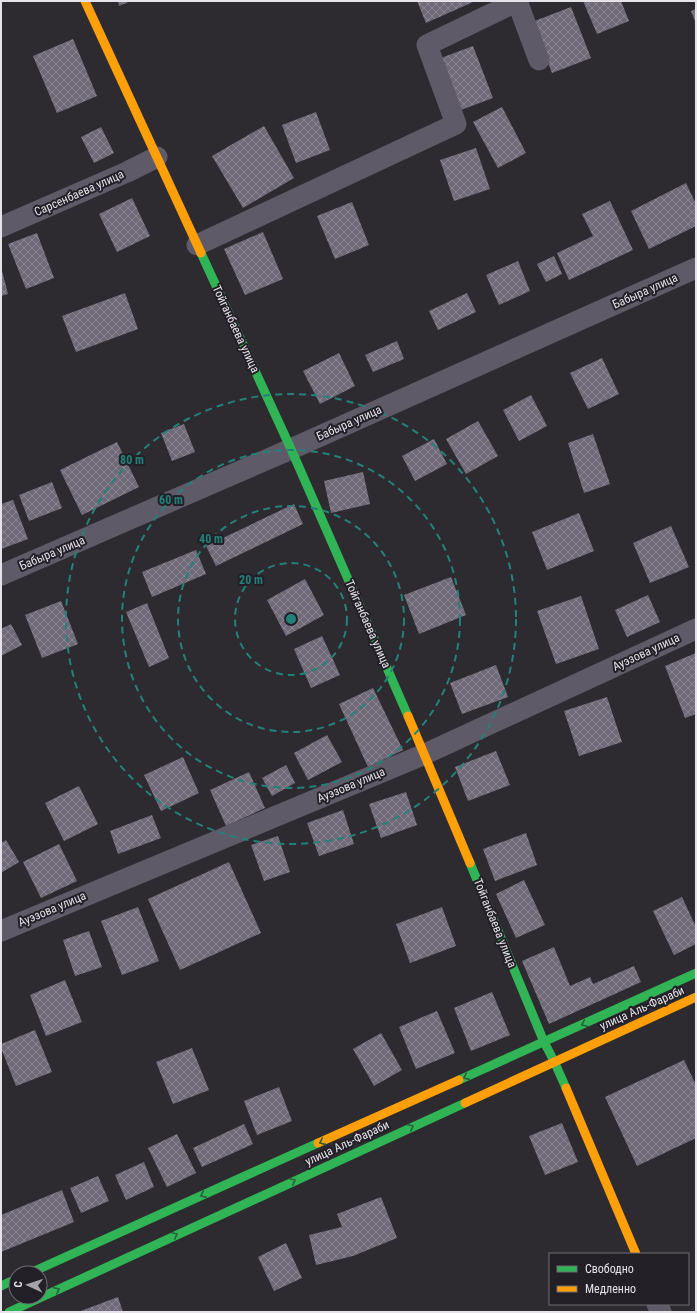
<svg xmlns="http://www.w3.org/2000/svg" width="697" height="1313" font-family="'Roboto Condensed',sans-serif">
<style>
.building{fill:url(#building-cross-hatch)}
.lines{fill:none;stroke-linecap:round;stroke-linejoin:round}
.street{stroke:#5f5a67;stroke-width:21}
.fast{stroke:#30b455;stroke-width:9}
.slow{stroke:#ff9f0a;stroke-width:9}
.oneway{stroke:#28623c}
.ring{fill:none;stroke:#24817a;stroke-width:2;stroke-dasharray:7 5}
.labels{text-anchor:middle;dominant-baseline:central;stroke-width:4;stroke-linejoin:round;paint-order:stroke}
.street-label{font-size:12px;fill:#e5e3e9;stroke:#221f27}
.centre{fill:#24817a;stroke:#221f27;stroke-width:2}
.ring-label{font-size:12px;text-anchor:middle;font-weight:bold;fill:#24817a;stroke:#221f27;stroke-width:4;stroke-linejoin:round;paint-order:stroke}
</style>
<defs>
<pattern id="building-cross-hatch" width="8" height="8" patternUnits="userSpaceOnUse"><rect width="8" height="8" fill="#6f6978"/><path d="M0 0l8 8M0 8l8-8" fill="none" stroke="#8a8592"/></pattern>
</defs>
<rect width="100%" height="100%" fill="#2d2b2f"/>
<g class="building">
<polygon points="118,1 131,1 119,6"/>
<polygon points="417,1 472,1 473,2 426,23"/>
<polygon points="583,1 621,1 629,21 597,34"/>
<polygon points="571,7 591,58 552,73 532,22"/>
<polygon points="696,9 696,24 691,11"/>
<polygon points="73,39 97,96 57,113 33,56"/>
<polygon points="473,46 493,98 461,110 441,58"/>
<polygon points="502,107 526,153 498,168 473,122"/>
<polygon points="316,112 330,150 296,163 282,125"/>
<polygon points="264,126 294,178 243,208 212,156"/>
<polygon points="101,127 114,153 94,163 81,137"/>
<polygon points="476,148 490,189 454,201 440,160"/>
<polygon points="686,183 696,204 696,226 649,249 631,211"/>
<polygon points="132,198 150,236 117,252 99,214"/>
<polygon points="610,201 633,250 569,280 557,253 593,236 582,214"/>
<polygon points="352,202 369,245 335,259 317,216"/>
<polygon points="263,232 283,279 245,295 224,249"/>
<polygon points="37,233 54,278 26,289 8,244"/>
<polygon points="554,256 562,274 546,282 537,264"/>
<polygon points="518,261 530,291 499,305 486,275"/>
<polygon points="1,267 8,294 1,296"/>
<polygon points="125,293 138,329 76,352 62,316"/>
<polygon points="467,293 476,312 438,330 429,311"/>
<polygon points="397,341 404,359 373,372 365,355"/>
<polygon points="339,353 355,386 320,404 303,371"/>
<polygon points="602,358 619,394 588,409 570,373"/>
<polygon points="531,395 547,426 519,441 503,410"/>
<polygon points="478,421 498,456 466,474 446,439"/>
<polygon points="184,424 195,452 172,461 161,433"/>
<polygon points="593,434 610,484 584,493 568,443"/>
<polygon points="434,439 447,464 415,481 402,456"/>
<polygon points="117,442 139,487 82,515 60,470"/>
<polygon points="363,472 370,504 331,513 324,481"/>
<polygon points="52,482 62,508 29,521 19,495"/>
<polygon points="13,500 28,539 1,549 1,504"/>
<polygon points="294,504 303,524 216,566 206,546"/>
<polygon points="579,513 594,551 547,570 532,532"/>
<polygon points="671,526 689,567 650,583 633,543"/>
<polygon points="196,550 206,574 152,597 142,572"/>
<polygon points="451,577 466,615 419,634 404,595"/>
<polygon points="305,579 324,615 286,636 267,600"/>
<polygon points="648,595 660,622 627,637 615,610"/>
<polygon points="581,596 599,649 556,664 537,611"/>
<polygon points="61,601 78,644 42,658 25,615"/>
<polygon points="147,603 169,658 149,667 126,612"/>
<polygon points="11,624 22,645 1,656 1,629"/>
<polygon points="322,636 340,675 311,688 294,649"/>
<polygon points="696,653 696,714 685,718 665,666"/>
<polygon points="496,665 508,697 462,714 450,683"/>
<polygon points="373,688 403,750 368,767 339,704"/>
<polygon points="607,697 622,742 579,756 564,711"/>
<polygon points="327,735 342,762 308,780 294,753"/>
<polygon points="496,751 510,785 468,801 455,767"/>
<polygon points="183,757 199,793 161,811 144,775"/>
<polygon points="286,765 295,783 272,796 262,778"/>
<polygon points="249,772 265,808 226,826 210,790"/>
<polygon points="79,786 98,824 64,841 45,803"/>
<polygon points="406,792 417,825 381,838 369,804"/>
<polygon points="343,810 354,844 319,856 307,823"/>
<polygon points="152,815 161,838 118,854 110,831"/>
<polygon points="526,833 537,865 495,881 483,849"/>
<polygon points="278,836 290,872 264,881 251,845"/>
<polygon points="6,840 19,862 1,873 1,843"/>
<polygon points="59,844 77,881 41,898 23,862"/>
<polygon points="229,862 261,933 180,970 148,899"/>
<polygon points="524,880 545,925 516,938 496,894"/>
<polygon points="682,897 696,927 696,944 674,955 653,911"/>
<polygon points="138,907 159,961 122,975 101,921"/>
<polygon points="442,907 456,946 410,963 396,924"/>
<polygon points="89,931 102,967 75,976 63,940"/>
<polygon points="554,947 570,986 590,977 593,984 634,966 641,982 549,1024 522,961"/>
<polygon points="65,980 82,1022 46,1036 30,995"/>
<polygon points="492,992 510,1035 471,1051 454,1008"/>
<polygon points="437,1011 455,1053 416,1069 399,1027"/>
<polygon points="35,1030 52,1072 16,1086 1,1048 1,1044"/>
<polygon points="381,1033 402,1070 374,1086 353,1049"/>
<polygon points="192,1048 209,1090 173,1104 156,1062"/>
<polygon points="684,1060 696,1085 696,1138 637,1166 605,1097"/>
<polygon points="279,1087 292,1121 257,1135 244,1101"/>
<polygon points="562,1123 578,1162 545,1175 529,1136"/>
<polygon points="244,1124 253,1144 202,1167 193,1148"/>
<polygon points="177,1134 196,1173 167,1187 148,1148"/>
<polygon points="144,1162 154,1187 126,1200 115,1175"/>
<polygon points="98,1176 109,1201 81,1213 70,1188"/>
<polygon points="62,1190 74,1222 1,1252 1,1215"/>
<polygon points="381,1197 397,1238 353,1256 316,1265 309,1235 342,1227 337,1214"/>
<polygon points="286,1243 302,1278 274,1291 258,1257"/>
<polygon points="118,1297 123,1312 78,1312"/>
</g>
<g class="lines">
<g class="street">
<polyline points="517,1 539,60"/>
<polyline points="1,227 127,172 157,157"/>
<polyline points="197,245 456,124 427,45 518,1"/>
<polyline points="1,575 291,449 696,268"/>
<polyline points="1,931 425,754 696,629"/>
<polyline points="657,1304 661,1312"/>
</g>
<g class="fast">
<polyline points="201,253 291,449 408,716"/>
<polyline points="470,863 544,1042 554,1061 566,1088"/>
<polyline points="459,1080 696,973"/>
<polyline points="30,1273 318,1143"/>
<polyline points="1,1286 16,1279"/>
<polyline points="9,1312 465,1103"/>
</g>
<g class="slow">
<polyline points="85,1 201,253"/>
<polyline points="408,716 470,863"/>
<polyline points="566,1088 636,1254"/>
<polyline points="465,1103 696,997"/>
<polyline points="318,1143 459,1080"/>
</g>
</g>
<defs><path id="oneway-chevron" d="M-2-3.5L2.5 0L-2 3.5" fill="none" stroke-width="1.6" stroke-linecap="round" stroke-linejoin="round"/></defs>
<g class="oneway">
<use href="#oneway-chevron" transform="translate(584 1024) rotate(155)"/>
<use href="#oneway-chevron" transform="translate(466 1077) rotate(156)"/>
<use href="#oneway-chevron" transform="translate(411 1127) rotate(-25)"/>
<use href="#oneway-chevron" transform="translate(322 1142) rotate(156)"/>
<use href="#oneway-chevron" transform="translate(293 1181) rotate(-25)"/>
<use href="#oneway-chevron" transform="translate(203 1195) rotate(156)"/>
<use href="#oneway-chevron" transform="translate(175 1235) rotate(-25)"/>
<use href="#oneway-chevron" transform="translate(57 1290) rotate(-25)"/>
</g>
<g class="ring">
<circle cx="291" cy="619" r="56"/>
<circle cx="291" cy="619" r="113"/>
<circle cx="291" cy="619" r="169"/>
<circle cx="291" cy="619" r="225"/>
</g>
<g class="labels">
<g class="street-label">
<text transform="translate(79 193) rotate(-24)">Сарсенбаева улица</text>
<text transform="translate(645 291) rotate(-24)">Бабыра улица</text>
<text transform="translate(236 329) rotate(65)">Тойганбаева улица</text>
<text transform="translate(349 423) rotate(-24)">Бабыра улица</text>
<text transform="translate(52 553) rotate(-23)">Бабыра улица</text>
<text transform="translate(368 624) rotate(66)">Тойганбаева улица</text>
<text transform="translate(646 652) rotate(-25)">Ауэзова улица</text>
<text transform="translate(351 785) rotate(-23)">Ауэзова улица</text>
<text transform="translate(52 909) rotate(-23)">Ауэзова улица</text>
<text transform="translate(495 923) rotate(68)">Тойганбаева улица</text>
<text transform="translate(642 1008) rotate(-24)">улица Аль-Фараби</text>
<text transform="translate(347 1143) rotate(-25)">улица Аль-Фараби</text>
</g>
</g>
<circle cx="291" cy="619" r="6" class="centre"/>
<g class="ring-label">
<text x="132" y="464">80 m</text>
<text x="171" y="504">60 m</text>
<text x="211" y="543">40 m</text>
<text x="251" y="584">20 m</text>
</g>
<rect width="697" height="1313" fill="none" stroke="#e5e3e9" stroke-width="4"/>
<rect x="549" y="1253" width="140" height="52" fill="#221f27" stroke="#706d75"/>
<rect x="557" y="1266" width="20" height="6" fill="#30b455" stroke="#706d75"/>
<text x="585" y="1273" font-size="12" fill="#e5e3e9">Свободно</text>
<rect x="557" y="1286" width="20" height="6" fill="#ff9f0a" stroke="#706d75"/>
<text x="585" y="1293" font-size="12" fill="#e5e3e9">Медленно</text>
<g transform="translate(28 1285) rotate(273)"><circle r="19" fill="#221f27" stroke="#706d75"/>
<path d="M0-3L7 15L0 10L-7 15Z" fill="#a5a3a8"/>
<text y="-6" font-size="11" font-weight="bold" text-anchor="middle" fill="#e5e3e9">С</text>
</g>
</svg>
